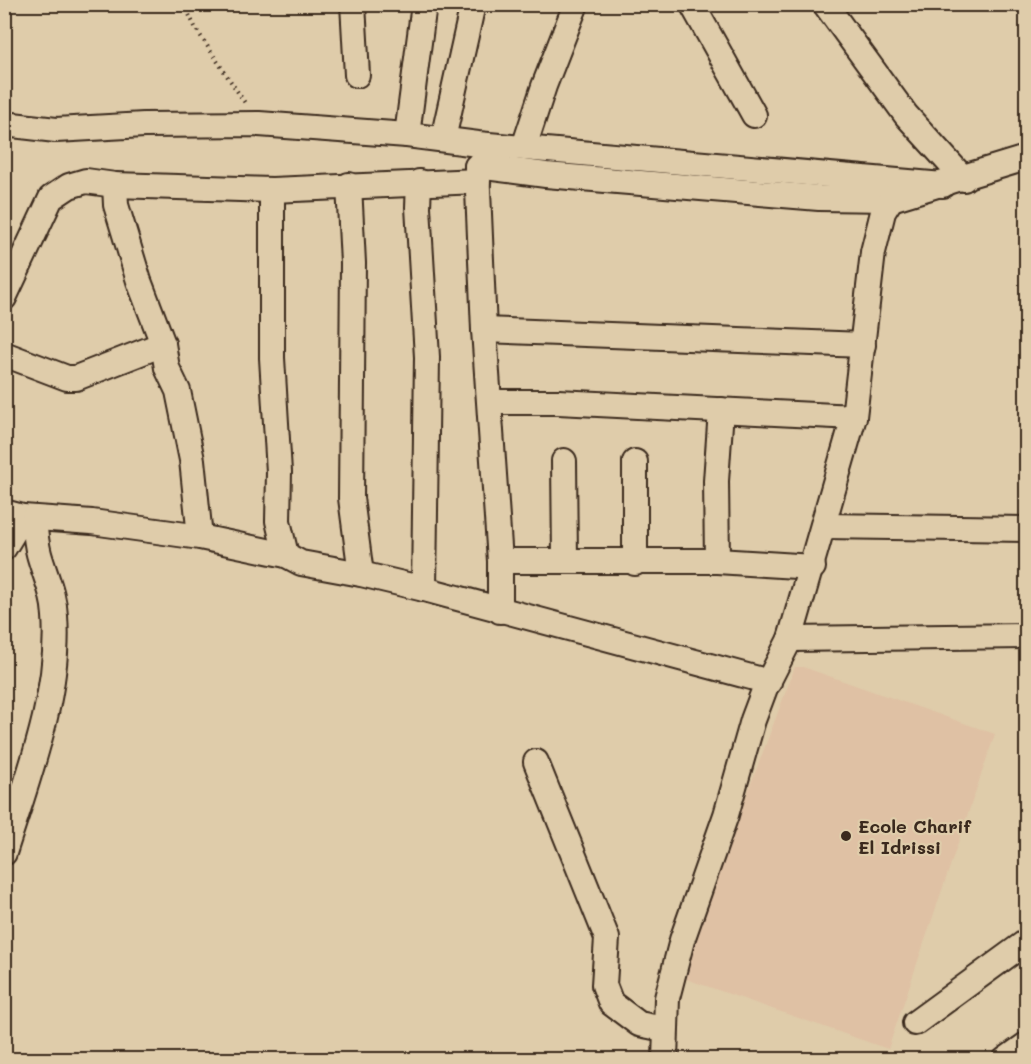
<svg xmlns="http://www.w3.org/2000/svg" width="1031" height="1064" font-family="Mali,sans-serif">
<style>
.built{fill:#dfc1a4}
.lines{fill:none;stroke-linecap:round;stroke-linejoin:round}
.street-casing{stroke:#3b2a1e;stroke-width:28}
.path{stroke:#3b2a1e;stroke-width:4;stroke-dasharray:1.5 4.5;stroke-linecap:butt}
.street{stroke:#dfccaa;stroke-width:24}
.poi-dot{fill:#3b2a1e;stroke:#dfccaa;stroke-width:2}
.labels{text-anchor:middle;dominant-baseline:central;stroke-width:4.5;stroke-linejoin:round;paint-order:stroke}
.poi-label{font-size:18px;font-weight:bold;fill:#3b2a1e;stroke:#dfccaa;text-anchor:start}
</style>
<rect width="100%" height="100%" fill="#dfccaa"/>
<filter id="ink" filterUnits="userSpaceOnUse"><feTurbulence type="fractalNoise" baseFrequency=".0167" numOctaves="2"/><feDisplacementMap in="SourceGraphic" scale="12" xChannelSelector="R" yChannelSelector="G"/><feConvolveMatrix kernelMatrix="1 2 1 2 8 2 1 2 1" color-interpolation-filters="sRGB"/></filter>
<g filter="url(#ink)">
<polygon class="built" points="795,667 803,667 995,734 888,1049 686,979 693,937"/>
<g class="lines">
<defs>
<g id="street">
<polyline points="353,4 357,75"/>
<polyline points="692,4 754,115"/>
<polyline points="825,4 906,115 964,179"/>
<polyline points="4,124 56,130 144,125 259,124 407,135 478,144 943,185"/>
<polyline points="407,135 424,4"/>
<polyline points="443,139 473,4"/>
<polyline points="524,147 544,86 576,4"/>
<polyline points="477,166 546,175 819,198 891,199 1026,158"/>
<polyline points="477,167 484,330 500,561 500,611"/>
<polyline points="419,182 418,207 427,357 424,589"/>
<polyline points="115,185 116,205 139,281 163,344 167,368 178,391 192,460 200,537"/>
<polyline points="349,185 353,263 351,498 361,574"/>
<polyline points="272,190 272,358 279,472 278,521 286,555"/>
<polyline points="4,298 51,198 69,186 86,181 115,185 272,190 478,181"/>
<polyline points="484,330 863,345"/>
<polyline points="4,354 67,378 76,378 163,344"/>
<polyline points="490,402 558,402 854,417"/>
<polyline points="564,461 565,560"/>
<polyline points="635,462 635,563"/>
<polyline points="4,512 23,517 92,522 200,537 286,555 301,563 361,574 424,589 769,682"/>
<polyline points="825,526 1026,529"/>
<polyline points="4,548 23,517"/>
<polyline points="500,561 717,561 813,567"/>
<polyline points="717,561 716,481 721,410"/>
<polyline points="790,639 1026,636"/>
<polyline points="536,762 607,938 604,985 611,1003 639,1024 664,1029"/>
<path d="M4 853C27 780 61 693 55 616 54 593 45 576 39 554 36 543 35 530 34 518"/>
<polyline points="915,1023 1026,942"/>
<polyline points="665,1060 667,998 682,940 726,815 753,720 765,688 790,639 854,417 873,252 883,212 891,199"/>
<polyline points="1005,1060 1026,1045"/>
</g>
</defs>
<use href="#street" class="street-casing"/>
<polyline class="path" points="184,4 196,29 245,103"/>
<use href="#street" class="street"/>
</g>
</g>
<circle class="poi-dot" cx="846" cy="836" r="6"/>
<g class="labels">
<g class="poi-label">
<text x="858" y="826">Ecole Charif<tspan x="858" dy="21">El Idrissi</tspan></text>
</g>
</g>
<rect width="1031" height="1064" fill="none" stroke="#dfccaa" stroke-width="24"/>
<rect x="12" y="12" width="1007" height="1040" fill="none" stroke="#3b2a1e" stroke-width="2" filter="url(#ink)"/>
</svg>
